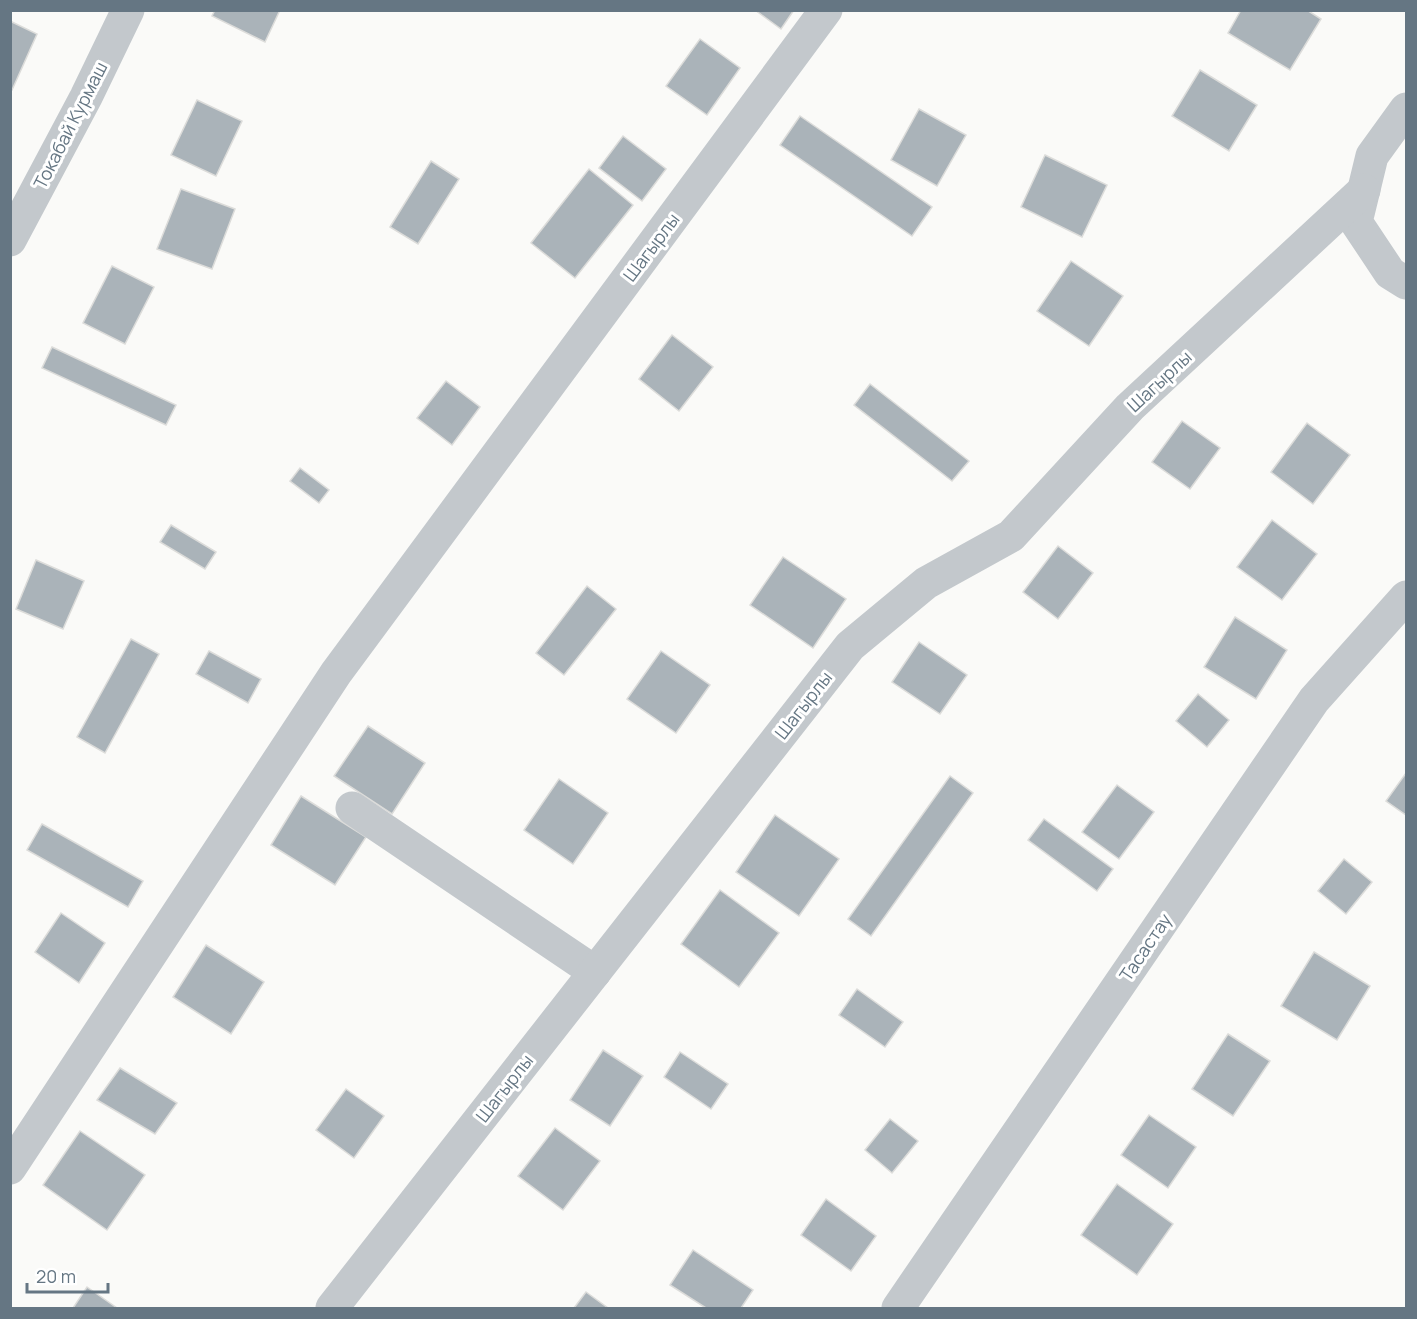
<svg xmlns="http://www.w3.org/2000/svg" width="1417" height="1319" font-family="Manrope,sans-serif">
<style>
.building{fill:#aab3b9;stroke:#dcdcda;stroke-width:1.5}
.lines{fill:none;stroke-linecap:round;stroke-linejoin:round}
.minor{stroke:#c3c8cc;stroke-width:33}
.labels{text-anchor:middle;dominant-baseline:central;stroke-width:6;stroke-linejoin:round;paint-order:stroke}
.street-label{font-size:18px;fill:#657683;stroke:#fff}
</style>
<rect width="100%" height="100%" fill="#fafaf8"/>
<g class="building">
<polygon points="215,10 280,10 265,42 212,16"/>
<polygon points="755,10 794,10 781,29"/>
<polygon points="1241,10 1307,10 1321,19 1290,70 1228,33"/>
<polygon points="10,21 37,34 12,90 10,89"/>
<polygon points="700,39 740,68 707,115 666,86"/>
<polygon points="1200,70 1257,105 1229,151 1172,116"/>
<polygon points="197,100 242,121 216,176 171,155"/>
<polygon points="919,109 966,135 937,186 891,160"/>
<polygon points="800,116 932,207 912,236 780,145"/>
<polygon points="623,136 666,169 642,201 599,168"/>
<polygon points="1045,155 1107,185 1082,237 1021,207"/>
<polygon points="431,161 459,179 418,244 390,227"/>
<polygon points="589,169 633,205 575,278 531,243"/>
<polygon points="181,189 235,209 212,269 157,249"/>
<polygon points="1071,261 1123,296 1089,346 1037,311"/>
<polygon points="112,266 154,287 125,344 83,323"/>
<polygon points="672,335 713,367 679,411 639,379"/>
<polygon points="52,347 176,405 166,425 42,368"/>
<polygon points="446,381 480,407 452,445 417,418"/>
<polygon points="870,384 969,461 952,481 854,405"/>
<polygon points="1182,421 1220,448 1190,489 1152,462"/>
<polygon points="1307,423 1350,455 1313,504 1271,472"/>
<polygon points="300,468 329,490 319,503 290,481"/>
<polygon points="1272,520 1317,554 1282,600 1237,567"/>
<polygon points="171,525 216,552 205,569 160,542"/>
<polygon points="1058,546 1093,573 1058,619 1023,592"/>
<polygon points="783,557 846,599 813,648 750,605"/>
<polygon points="36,560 84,581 63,629 16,609"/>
<polygon points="587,586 616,609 564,675 536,653"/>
<polygon points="1235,617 1287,650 1256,699 1204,667"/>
<polygon points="131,639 159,654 105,753 77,737"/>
<polygon points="919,642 967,675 940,714 892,682"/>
<polygon points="209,651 261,679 248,703 196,674"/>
<polygon points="661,651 710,685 676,733 627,699"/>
<polygon points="1198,694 1229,720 1207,747 1176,721"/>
<polygon points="368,726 425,763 392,814 334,776"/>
<polygon points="1406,773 1406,815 1386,801"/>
<polygon points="950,776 973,793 871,936 848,919"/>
<polygon points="559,779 608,813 573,864 524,830"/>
<polygon points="1117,785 1154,812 1119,859 1082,832"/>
<polygon points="301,796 366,837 335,885 271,845"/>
<polygon points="775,815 839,859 799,916 736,872"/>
<polygon points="1044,819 1113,869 1097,891 1028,840"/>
<polygon points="42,824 143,881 128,907 27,850"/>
<polygon points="1344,859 1372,882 1346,914 1318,891"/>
<polygon points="720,890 779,933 739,987 681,944"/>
<polygon points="61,913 105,943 79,983 35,952"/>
<polygon points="206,945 264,982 231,1034 173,997"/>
<polygon points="1314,952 1370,986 1337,1040 1281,1006"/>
<polygon points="857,989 903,1022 885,1047 839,1015"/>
<polygon points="1228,1034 1270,1061 1233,1116 1192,1089"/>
<polygon points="603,1050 643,1076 610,1126 570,1100"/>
<polygon points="680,1052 728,1084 711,1109 664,1077"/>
<polygon points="120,1068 177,1103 155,1134 97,1100"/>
<polygon points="346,1089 384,1116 354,1158 316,1130"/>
<polygon points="1149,1115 1196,1147 1168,1188 1121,1155"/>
<polygon points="890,1119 918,1141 892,1173 865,1150"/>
<polygon points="555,1128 600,1161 563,1210 518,1176"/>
<polygon points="80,1131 145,1175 107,1230 43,1185"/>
<polygon points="1117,1184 1173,1224 1137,1275 1081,1235"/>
<polygon points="826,1199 876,1236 851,1271 801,1235"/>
<polygon points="693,1250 753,1290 741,1308 706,1308 670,1285"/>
<polygon points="87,1287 117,1308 73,1308"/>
<polygon points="586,1292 608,1308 574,1308"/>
</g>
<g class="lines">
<g class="minor">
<polyline points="1406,109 1372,156 1356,222 1390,273 1406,283"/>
<polyline points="10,240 86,97 128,10"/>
<polyline points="352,808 595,972"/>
<polyline points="10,1168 336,673 826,10"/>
<polyline points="332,1308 850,646 926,583 1011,536 1130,407 1364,190"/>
<polyline points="898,1308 1314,700 1406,597"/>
</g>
</g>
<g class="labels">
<g class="street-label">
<text transform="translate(70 125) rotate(-63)">Токабай Курмаш</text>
<text transform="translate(651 247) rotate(-53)">Шагырлы</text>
<text transform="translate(1159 381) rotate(-43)">Шагырлы</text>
<text transform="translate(803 705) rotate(-52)">Шагырлы</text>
<text transform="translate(1145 947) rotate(-56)">Тасастау</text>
<text transform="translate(504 1088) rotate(-52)">Шагырлы</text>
</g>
</g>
<rect width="1417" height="1319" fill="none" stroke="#657683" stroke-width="24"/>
<path d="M27 1283v9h81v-9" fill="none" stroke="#657683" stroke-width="3"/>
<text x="36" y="1283" font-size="18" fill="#657683" stroke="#ffffff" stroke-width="4.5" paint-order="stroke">20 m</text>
</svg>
